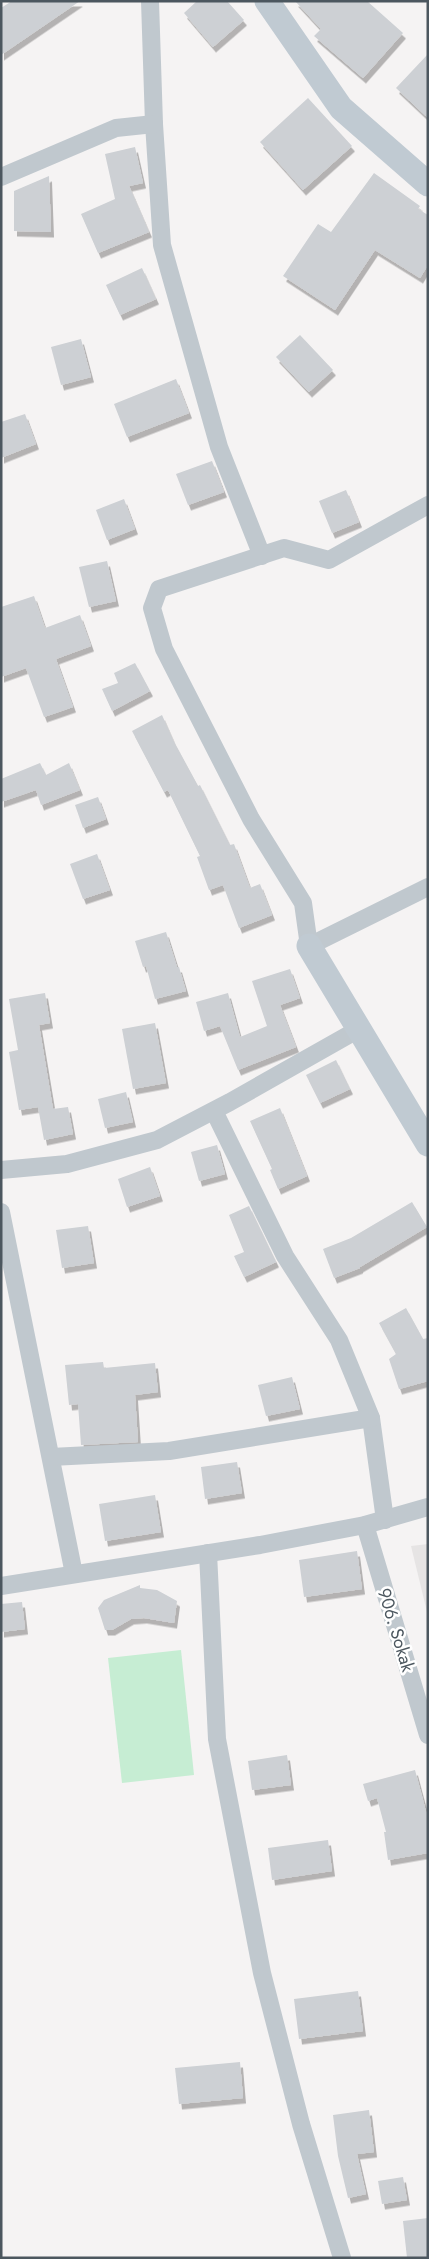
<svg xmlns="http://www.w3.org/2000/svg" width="429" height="2259" font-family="Jost,sans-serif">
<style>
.education{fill:#e6e4e4}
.green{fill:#c6edd3}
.building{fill:#cdd0d4;filter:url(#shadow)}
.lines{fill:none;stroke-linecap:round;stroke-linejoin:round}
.street{stroke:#c0c8ce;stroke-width:18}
.secondary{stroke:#c0cad2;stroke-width:25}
.labels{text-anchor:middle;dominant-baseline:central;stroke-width:5;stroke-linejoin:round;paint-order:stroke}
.street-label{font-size:18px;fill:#4c575f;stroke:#fff}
</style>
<defs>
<filter id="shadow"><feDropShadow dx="3" dy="5.5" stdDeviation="0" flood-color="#0004"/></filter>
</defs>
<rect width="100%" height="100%" fill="#f5f3f3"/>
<polygon class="education" points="428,1544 428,1616 411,1546"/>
<polygon class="green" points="181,1650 194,1775 122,1783 108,1658"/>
<g class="building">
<polygon points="12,1 80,1 1,55 1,8"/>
<polygon points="197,1 227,1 244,20 213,47 184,13"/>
<polygon points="295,1 367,1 403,33 363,78 314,36 321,29"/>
<polygon points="428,54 428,118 396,88"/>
<polygon points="308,98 352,146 303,190 260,142"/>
<polygon points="135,147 143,183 129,186 149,232 98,253 81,214 115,199 105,154"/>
<polygon points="374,173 420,206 418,209 428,215 428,265 420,278 375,250 335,310 283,276 318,224 331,232"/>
<polygon points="49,176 51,232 14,231 14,191"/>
<polygon points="142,268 156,299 120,315 106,285"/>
<polygon points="300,335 333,370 309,392 276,357"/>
<polygon points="81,339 91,377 61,385 51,347"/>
<polygon points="176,379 189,413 127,437 114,404"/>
<polygon points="25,414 36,444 1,458 1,422"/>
<polygon points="212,461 224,492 188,505 176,474"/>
<polygon points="346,490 359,522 332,533 319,501"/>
<polygon points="124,499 135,529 107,540 96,510"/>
<polygon points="107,561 116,601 89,607 79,567"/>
<polygon points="34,596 45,628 80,615 91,646 56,659 73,707 44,717 26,668 1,677 1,607"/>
<polygon points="135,663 150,691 112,711 102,689 118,683 114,673"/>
<polygon points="162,715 173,740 198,786 200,785 230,845 234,844 250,888 260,884 272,915 239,928 223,885 209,890 197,857 200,856 168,790 164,792 132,731"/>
<polygon points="40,763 46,775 69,763 80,790 41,805 36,790 1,802 1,779"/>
<polygon points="98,797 106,819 83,828 75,805"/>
<polygon points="97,854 110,890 83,899 70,864"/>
<polygon points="166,932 177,967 179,967 186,991 155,999 146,966 143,967 135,941"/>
<polygon points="290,969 300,998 280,1005 296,1047 238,1070 220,1026 204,1031 196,1002 228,993 240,1037 267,1026 252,981"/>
<polygon points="45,993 50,1023 39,1025 53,1109 68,1107 73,1134 44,1140 38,1107 19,1110 9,1052 18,1050 9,999"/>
<polygon points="155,1023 166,1083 133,1089 122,1029"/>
<polygon points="336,1060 350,1089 320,1103 306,1075"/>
<polygon points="126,1092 133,1122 105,1128 98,1099"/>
<polygon points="280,1108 307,1176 278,1189 270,1170 272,1169 250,1121"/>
<polygon points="217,1145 225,1174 199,1181 191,1152"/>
<polygon points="150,1167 160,1196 127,1207 118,1179"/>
<polygon points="412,1202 427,1227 360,1267 360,1268 334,1278 323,1249 351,1238"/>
<polygon points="249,1206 276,1262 244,1277 234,1256 244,1252 229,1215"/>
<polygon points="88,1226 94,1263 62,1268 56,1230"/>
<polygon points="406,1308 423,1339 428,1338 428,1381 399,1389 389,1359 396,1354 379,1323"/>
<polygon points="103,1362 104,1368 155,1363 158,1392 135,1395 138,1442 81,1445 78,1404 69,1405 65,1365"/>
<polygon points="292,1377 300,1409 266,1416 258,1385"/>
<polygon points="237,1462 242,1493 205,1499 201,1467"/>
<polygon points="155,1495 161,1532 105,1541 99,1504"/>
<polygon points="357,1551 362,1589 304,1597 299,1560"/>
<polygon points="140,1585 140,1588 157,1590 177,1601 174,1623 144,1618 131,1619 112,1630 105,1630 98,1608 104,1600"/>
<polygon points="22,1602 25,1629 1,1632 1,1604"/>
<polygon points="287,1755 291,1785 252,1790 248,1761"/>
<polygon points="415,1770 428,1819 428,1853 388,1860 384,1832 386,1832 377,1798 368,1801 363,1784"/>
<polygon points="328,1840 332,1871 272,1880 268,1848"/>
<polygon points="358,1991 363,2031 299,2039 294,1999"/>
<polygon points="240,2062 243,2098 179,2104 175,2068"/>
<polygon points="369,2110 374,2152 357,2154 366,2194 348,2198 338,2156 333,2115"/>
<polygon points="403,2177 407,2200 382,2204 378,2181"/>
<polygon points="428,2218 428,2258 407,2258 403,2221"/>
</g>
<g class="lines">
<g class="street">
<polyline points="150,1 154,124 162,245 219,447 262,556"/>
<polyline points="1,177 116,128 154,124"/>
<polyline points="428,505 329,560 284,548 159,589 152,608 164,649 251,819 303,903 309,946 428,887"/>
<polyline points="214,1111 285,1256 339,1340 371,1418 385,1520"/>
<polyline points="1,1170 67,1164 157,1140 230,1102 359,1029"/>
<polyline points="1,1212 74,1574"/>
<polyline points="51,1457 169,1451 371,1418"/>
<polyline points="365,1525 428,1735"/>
<polyline points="208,1553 217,1739 262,1973 301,2124 342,2258"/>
<polyline points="1,1586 260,1545 365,1525 428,1507"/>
</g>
<g class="secondary">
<polyline points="267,1 341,108 428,184"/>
<polyline points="309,946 428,1144"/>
</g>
</g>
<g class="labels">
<g class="street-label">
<text transform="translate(396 1630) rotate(73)">906. Sokak</text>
</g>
</g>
<rect width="429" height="2259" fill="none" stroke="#4c575f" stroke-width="5"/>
</svg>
